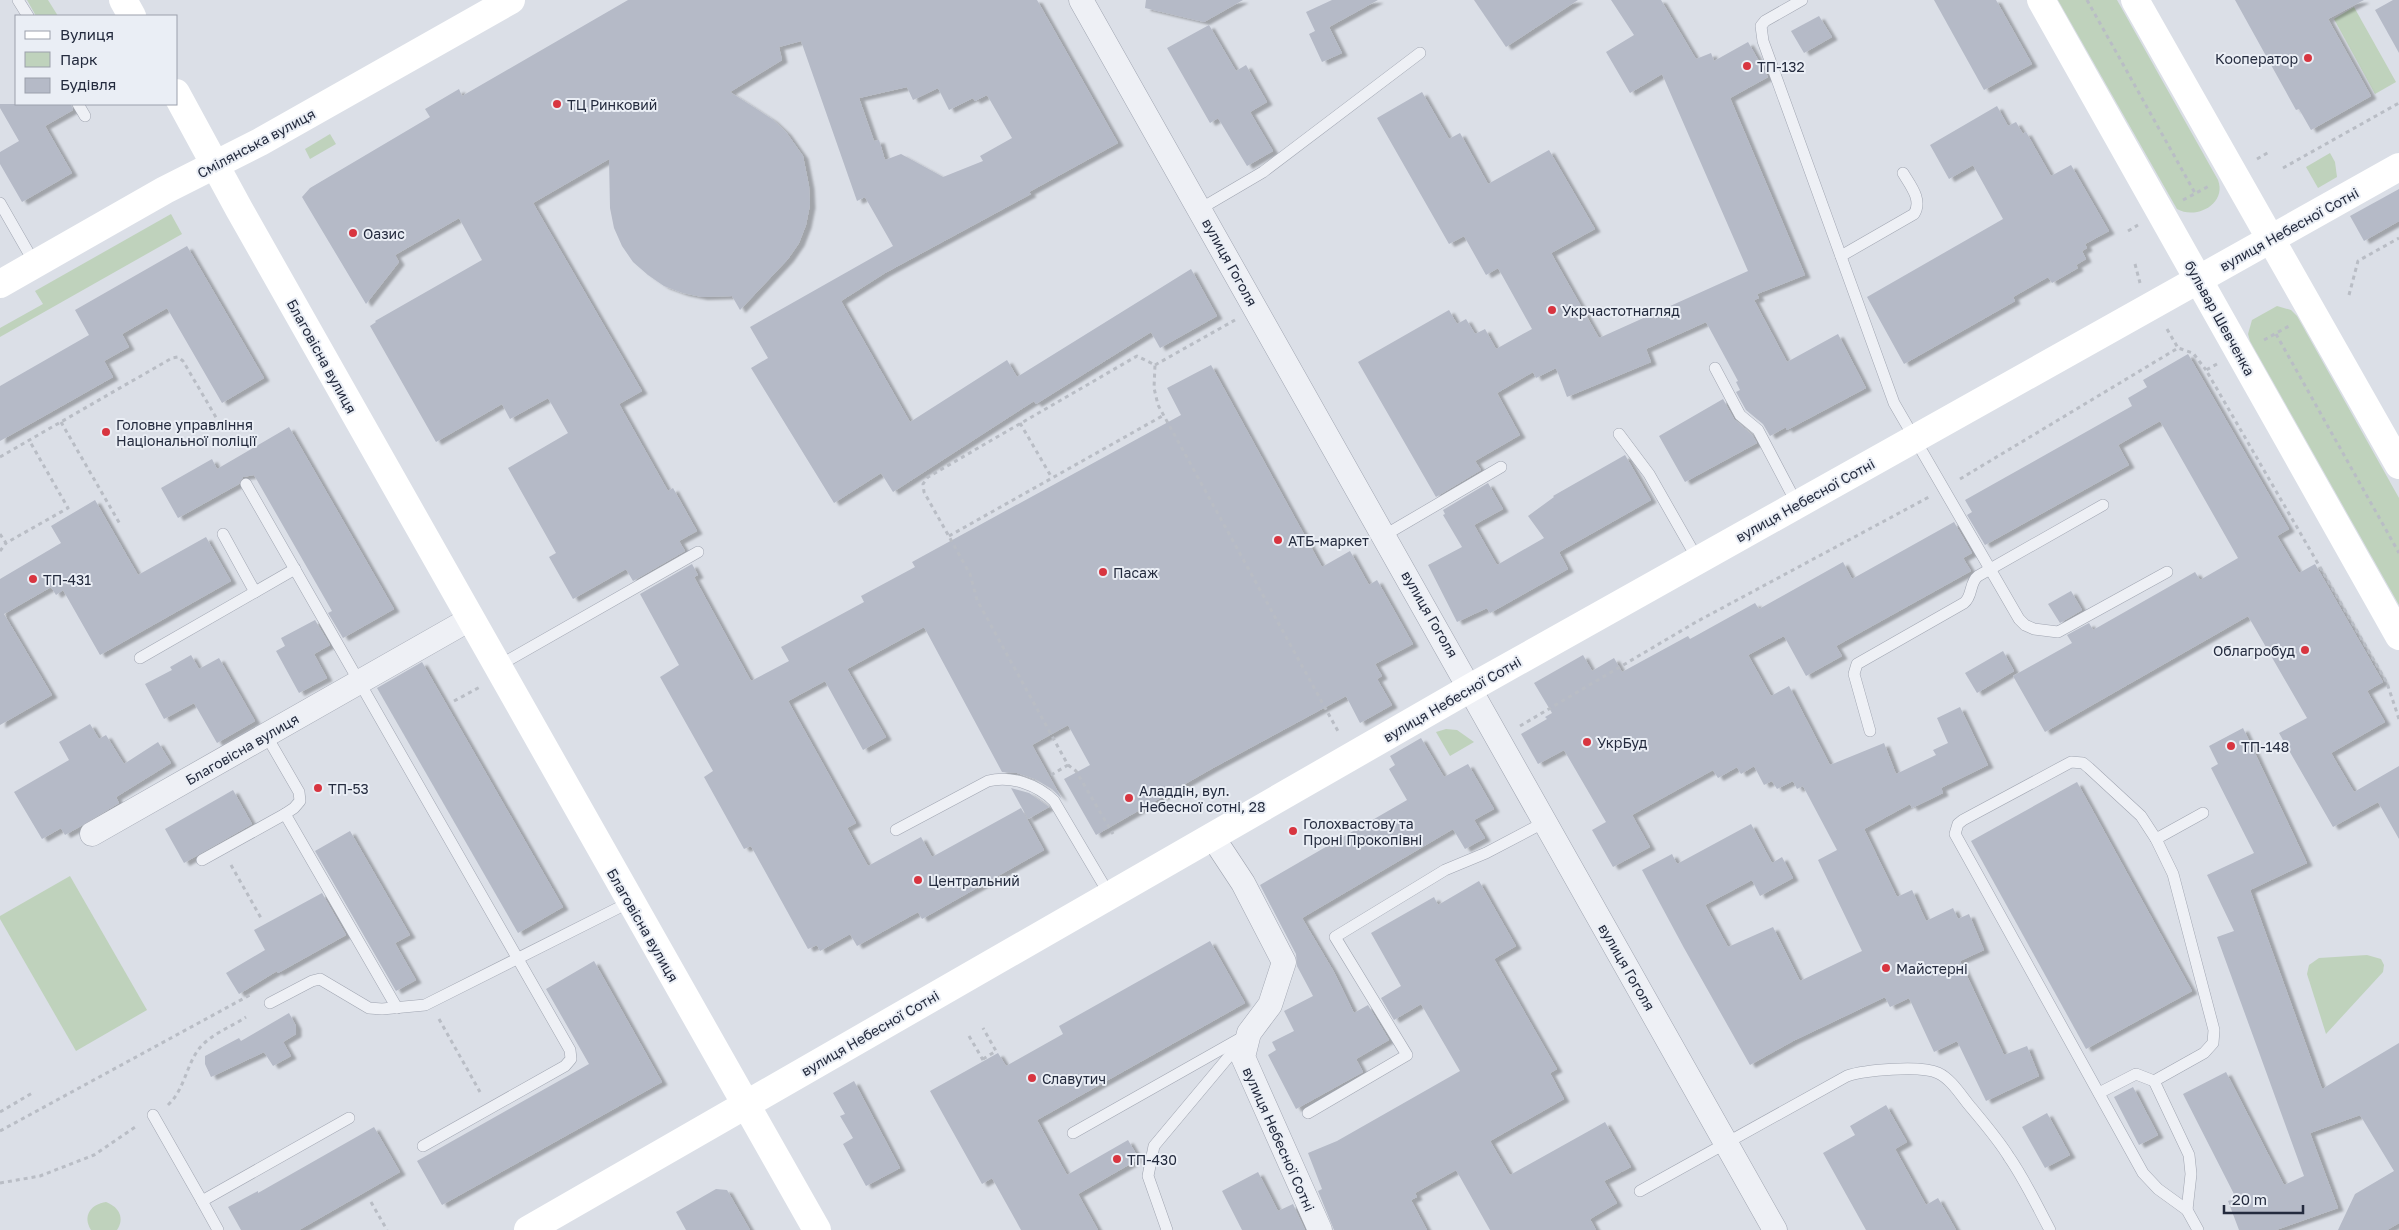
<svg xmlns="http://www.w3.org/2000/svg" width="2399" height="1230" font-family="'Golos Text',sans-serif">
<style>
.green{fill:#bfd2bc}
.building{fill:#b5bac7;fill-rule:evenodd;filter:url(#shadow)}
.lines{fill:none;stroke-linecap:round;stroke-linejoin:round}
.lane-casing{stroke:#a0a5b1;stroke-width:12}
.street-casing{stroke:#a0a5b1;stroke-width:25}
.path{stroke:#b9bdc5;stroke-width:3;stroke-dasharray:4 4;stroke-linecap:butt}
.lane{stroke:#eef0f5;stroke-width:11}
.street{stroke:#eef0f5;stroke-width:24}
.secondary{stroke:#fff;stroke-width:28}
.poi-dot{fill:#d83540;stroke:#eaeef5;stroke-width:2}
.labels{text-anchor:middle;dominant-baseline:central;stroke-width:4;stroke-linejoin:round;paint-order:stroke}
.poi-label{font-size:14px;fill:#242b3e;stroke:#eaeef5;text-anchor:start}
.street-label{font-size:14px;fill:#242b3e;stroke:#eaeef5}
</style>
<defs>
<filter id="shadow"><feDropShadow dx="5.5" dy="3" stdDeviation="1" flood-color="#0004"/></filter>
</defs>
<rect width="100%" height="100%" fill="#dbdfe7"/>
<g class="green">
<polygon points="27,0 48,0 58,16 36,16"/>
<path d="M2058 0H2117L2218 180C2227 204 2196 220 2177 209Z"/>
<polygon points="2354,7 2396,82 2375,94 2334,19"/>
<polygon points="330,134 336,144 310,159 305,149"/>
<polygon points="2330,153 2335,162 2337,177 2318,188 2306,167"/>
<polygon points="171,214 182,234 0,337 0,328 43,304 35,291"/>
<polygon points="2277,306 2291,310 2297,316 2399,498 2399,605 2250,341 2248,334 2252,320"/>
<polygon points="1446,729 1457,730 1474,742 1450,756 1436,732"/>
<polygon points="70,876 147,1010 76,1051 0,919 0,916"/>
<polygon points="2367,955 2381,959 2384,965 2383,972 2326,1034 2307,974 2309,965 2319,958"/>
<path d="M106 1202C119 1207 125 1218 117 1230H91C82 1216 91 1204 106 1202Z"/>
</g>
<g class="building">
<path d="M628 0H1037L1118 143 1029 192 1031 194 885 273 841 301 910 422 1007 360 1017 377 1191 269 1217 316 1160 348 1151 332 1036 404 1034 401 893 492 881 473 834 503 751 368 768 358 750 327 893 246 865 197 857 201 801 41 779 47 782 60 730 92 772 119 786 132 803 156 809 186 810 205 806 225 799 243 788 259 740 310 732 296 702 297 683 293 664 286 648 275 633 262 622 246 614 228 610 208 609 159 533 203 642 391 619 404 668 491 673 488 697 531 679 541 685 551 633 581 626 569 573 599 549 557 556 553 508 468 568 433 548 398 510 419 502 404 436 442 370 326 376 322 375 321 482 260 459 218 395 255 399 262 366 304 302 197 310 188 430 117 425 109 459 89 462 96ZM907 87 913 100 938 88 949 110 973 98 975 101 987 95 1012 138 980 156 983 161 943 177 901 154 885 160 879 140 874 141 859 98Z"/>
<polygon points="1146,0 1243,0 1204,22 1145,8"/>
<polygon points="1332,0 1378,0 1329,27 1342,53 1322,62 1309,34 1315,31 1306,12"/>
<polygon points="1474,0 1578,0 1506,47"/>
<polygon points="1611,0 1661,0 1696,59 1711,53 1714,61 1748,42 1768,77 1730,98 1805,275 1757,294 1759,298 1754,300 1787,362 1838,334 1866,388 1787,430 1786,427 1770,436 1763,424 1746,410 1736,392 1740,390 1736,382 1738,381 1706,322 1646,349 1651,362 1567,397 1556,368 1536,378 1533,372 1497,393 1520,435 1475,461 1481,470 1436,497 1358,362 1449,310 1457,324 1466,319 1475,334 1485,329 1496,349 1532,329 1498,268 1486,275 1464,236 1449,244 1377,118 1422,92 1449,139 1460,133 1488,184 1549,150 1595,229 1551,253 1599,338 1748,271 1662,74 1630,93 1606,52 1634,35"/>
<polygon points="1934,0 1996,0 2032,64 1984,90"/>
<polygon points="2235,0 2364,0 2328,19 2371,96 2311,130 2299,109 2296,110"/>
<polygon points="2393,0 2399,0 2399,53 2375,10"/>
<polygon points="1819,16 1832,37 1804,53 1791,31"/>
<polygon points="1209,25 1236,71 1246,65 1267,102 1250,112 1273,151 1247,166 1218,118 1210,123 1167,48"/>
<polygon points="0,104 71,104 73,110 45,126 72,173 22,202 0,164 0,152 19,141 0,108"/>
<polygon points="1997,106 2008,126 2016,122 2023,134 2026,132 2051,176 2071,165 2109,231 2085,244 2087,248 2082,251 2086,259 2076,265 2078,268 2052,283 2048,277 2013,297 2015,301 1904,364 1867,297 2003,219 1973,165 1949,179 1930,145"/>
<polygon points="2399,189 2399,221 2364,241 2350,216"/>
<polygon points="187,246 264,378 222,403 167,308 122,334 129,347 104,361 113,377 0,441 0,386 89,335 75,310"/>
<polygon points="2188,354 2289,529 2277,536 2299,573 2315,564 2383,682 2367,691 2385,722 2331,753 2354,792 2399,766 2399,839 2378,802 2333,827 2279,733 2307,718 2248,616 2045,732 2013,676 2072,643 2067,635 2089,623 2093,630 2195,572 2200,580 2238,558 2160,421 2118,445 2129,465 1985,545 1967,515 1972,512 1965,500 2132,406 2128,398 2147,387 2143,380"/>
<polygon points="1211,365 1322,567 1350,551 1369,585 1377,580 1413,644 1375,664 1382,676 1377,679 1392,705 1360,723 1346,696 1213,768 1096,835 1064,779 1090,765 1068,725 1032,745 1062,799 1052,789 1035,779 1017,773 1002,772 924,627 847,669 886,737 863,750 825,681 788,701 856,823 847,828 868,866 921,837 932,857 1021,808 1044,850 922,919 918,912 857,946 850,934 820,951 817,945 808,949 751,846 744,849 704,777 713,771 660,677 679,665 640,594 692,564 698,575 694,577 751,681 789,661 781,647 864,602 861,596 915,567 912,562 1181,415 1167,388"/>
<polygon points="1723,399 1734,419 1752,435 1757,443 1685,482 1659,436"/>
<polygon points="289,427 394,609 343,638 328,613 332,611 254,475 243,477 239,484 178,518 161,488 212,459 217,469"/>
<polygon points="1625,455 1651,500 1559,552 1568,569 1490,613 1487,608 1457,622 1428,565 1462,547 1443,515 1445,514 1443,510 1488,483 1503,509 1474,525 1497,565 1544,538 1528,516 1554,497 1553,496"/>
<polygon points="95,500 138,575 206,537 231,581 100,655 63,590 56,595 51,587 4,614 52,695 0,725 0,579 61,543 51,526"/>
<polygon points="1954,522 1972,553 1963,558 1971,571 1836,646 1842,656 1806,676 1784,636 1748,655 1771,696 1789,686 1830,765 1884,743 1896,774 1936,755 1933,750 1948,743 1937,718 1960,707 1988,765 1941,788 1943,793 1912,808 1910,804 1864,829 1897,897 1912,890 1926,921 1953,908 1958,919 1969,914 1984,950 1960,961 2004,1055 2027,1046 2039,1076 1986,1101 1957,1041 1934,1052 1909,998 1890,1007 1885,997 1793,1041 1750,1065 1684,948 1642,870 1672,854 1677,864 1751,824 1772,863 1782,857 1793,878 1760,896 1752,880 1705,905 1728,947 1773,927 1800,981 1862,951 1818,860 1837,850 1803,786 1797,789 1793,781 1777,789 1772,781 1764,785 1754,766 1741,774 1737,767 1718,778 1713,770 1632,815 1650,847 1613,867 1592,830 1606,822 1564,750 1538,764 1521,734 1547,719 1545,717 1552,713 1534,683 1583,655 1592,671 1614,658 1622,672 1688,636 1690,639 1755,603 1759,609 1843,562 1852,579"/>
<polygon points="2071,591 2082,610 2060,623 2048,604"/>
<polygon points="315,620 330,645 314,654 327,678 299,693 276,651 285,646 281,638"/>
<polygon points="2003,651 2014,671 1977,693 1965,673"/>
<polygon points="191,655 199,669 219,658 255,721 217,743 194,703 164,719 145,684 172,670 170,667"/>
<polygon points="422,662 563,907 518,933 377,688"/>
<polygon points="90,724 99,739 106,735 124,764 158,742 171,763 116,797 119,803 81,826 65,835 61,828 42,839 14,792 69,760 59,742"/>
<polygon points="2243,728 2307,863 2250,890 2322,1089 2399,1043 2399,1223 2387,1230 2338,1230 2355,1194 2394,1171 2360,1115 2310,1133 2338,1208 2276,1230 2239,1230 2228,1201 2236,1198 2183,1094 2226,1072 2284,1185 2304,1176 2217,937 2234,931 2207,875 2254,853 2211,768 2218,764 2209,746"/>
<polygon points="1421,738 1444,777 1468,764 1494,809 1474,820 1485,838 1465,849 1453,829 1302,918 1334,972 1354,1013 1368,1005 1389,1040 1356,1059 1363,1072 1296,1109 1268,1055 1276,1050 1272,1042 1294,1031 1284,1011 1313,996 1297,966 1296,954 1260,885 1407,800 1389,769 1395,765 1390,756"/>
<polygon points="2077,782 2192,991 2086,1049 1971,841"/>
<polygon points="1011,788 1029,793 1049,807 1028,819"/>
<polygon points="233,790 252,824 184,863 165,829"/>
<polygon points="350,831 410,935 395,943 416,980 396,991 315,851"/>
<polygon points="1479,881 1516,946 1494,959 1557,1069 1550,1073 1564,1099 1490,1141 1510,1175 1605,1122 1631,1167 1604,1181 1617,1203 1590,1219 1596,1230 1490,1230 1456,1170 1415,1193 1417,1197 1411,1200 1427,1230 1334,1230 1318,1191 1322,1189 1308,1153 1337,1141 1460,1071 1421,1004 1394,1020 1381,998 1401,986 1371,933 1434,897 1438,905"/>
<polygon points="322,893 346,935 278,973 277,971 239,994 226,973 265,950 254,930"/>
<polygon points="1210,941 1245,1003 1037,1120 1067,1175 1128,1140 1139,1159 1078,1194 1098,1230 1021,1230 992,1178 982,1184 930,1091 998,1053 1006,1066 1063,1034 1059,1026"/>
<polygon points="594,961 662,1082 442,1205 417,1161 589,1064 546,989"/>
<polygon points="289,1013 296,1026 296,1034 283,1042 291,1056 273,1066 264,1052 211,1077 205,1064 205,1056 239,1038 241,1041"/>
<polygon points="854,1081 900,1168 866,1186 843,1144 853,1138 840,1116 845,1114 833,1093"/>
<polygon points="2133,1087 2158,1135 2139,1145 2114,1097"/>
<polygon points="1886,1105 1907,1142 1895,1149 1926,1205 1938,1198 1956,1230 1866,1230 1823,1153 1855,1135 1850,1126"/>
<polygon points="2047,1113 2070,1155 2045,1168 2022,1127"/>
<polygon points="374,1127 400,1172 299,1230 241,1230 228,1207 258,1191 258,1193"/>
<polygon points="1258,1172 1278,1211 1293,1204 1305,1230 1242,1230 1222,1191"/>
<polygon points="716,1189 727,1190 750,1230 686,1230 676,1212"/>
</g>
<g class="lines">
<defs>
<g id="lane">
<polyline points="18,0 28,16"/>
<polyline points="1802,0 1765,21 1761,26 1763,41 1894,403 2019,619 2025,625 2034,629 2058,632 2167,572"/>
<polyline points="78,104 85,116"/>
<polyline points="0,203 35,264"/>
<polyline points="1200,209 1263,172 1420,53"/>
<path d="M1841 256 1914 214C1923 200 1910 185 1903 173"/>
<polyline points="1715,368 1740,415 1758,430 1797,504"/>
<polyline points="1619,434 1649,474 1698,560"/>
<polyline points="246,484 570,1050 571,1059 565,1066 423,1146"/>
<polyline points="223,534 255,592"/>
<polyline points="1385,535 1501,467"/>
<polyline points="140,658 295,569"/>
<polyline points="498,666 698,552"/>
<path d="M1870 731 1854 674 1857 664 1964 603C1973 596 1969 583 1978 576L2103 505"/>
<polyline points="266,735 299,792 300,801 294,808 285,814"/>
<path d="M896 830 988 781C1011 775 1038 785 1054 801L1109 894"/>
<polyline points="2156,839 2173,874 2214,1030 2213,1043 2204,1053 2154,1081 2189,1155 2191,1174 2187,1210"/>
<polyline points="202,860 285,814 397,1008"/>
<polyline points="270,1003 312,981 320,979 369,1008 382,1009 425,1005 630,902"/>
<polyline points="2099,1093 2136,1074 2154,1081"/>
<polyline points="1308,1113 1407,1055 1335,937 1445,870 1486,853 1545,822"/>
<polyline points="153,1115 202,1201"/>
<polyline points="1073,1133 1241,1038"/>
<path d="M1640 1191 1847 1076C1864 1070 1921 1065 1938 1073 1951 1079 1960 1094 1969 1105 1983 1122 1998 1139 2009 1157 2025 1180 2037 1206 2050 1230"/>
<polyline points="218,1230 202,1201 349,1118"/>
<polyline points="1167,1230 1148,1176 1154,1146 1241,1042"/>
<polyline points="2198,1230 2187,1210 2158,1189 2143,1173 1955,834 1958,824 1963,820 2071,762 2083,763 2089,768 2141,816 2156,839 2203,813"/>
</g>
<g id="street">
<path d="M1081 0C1315 408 1545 819 1775 1230"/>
<polyline points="92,834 470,619"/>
<polyline points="1212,836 1243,883 1284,962 1270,1005 1249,1033 1243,1057 1320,1230"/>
</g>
</defs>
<use href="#lane" class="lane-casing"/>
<use href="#street" class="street-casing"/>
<g class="path">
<polyline points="2087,0 2195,193"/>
<polyline points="2257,159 2269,152"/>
<polyline points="2283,168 2399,103"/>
<polyline points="2183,200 2211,185"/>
<polyline points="2128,231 2138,225"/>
<polyline points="2135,264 2140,283"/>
<polyline points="2349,295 2358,261 2399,238"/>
<polyline points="2167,329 2178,348"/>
<polyline points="2276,334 2399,553"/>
<polyline points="2264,340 2289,326"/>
<polyline points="2217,364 2206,370 2387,683 2399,719"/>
<polyline points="1155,365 1235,320"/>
<polyline points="61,422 120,524"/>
<polyline points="1020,423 1052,478"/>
<polyline points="0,457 172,358 178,357 183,361 224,431"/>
<polyline points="1960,479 2178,348 2193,353 2206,370"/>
<polyline points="0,534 6,543 68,508 29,440"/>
<polyline points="949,536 1164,415"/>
<polyline points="0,551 6,543"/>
<polyline points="454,701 480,687"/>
<polyline points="1520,726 1696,622 1929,497"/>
<polyline points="1068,765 1076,771 1113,834"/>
<polyline points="1051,775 1068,765 977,600 970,574 924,492 923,484 928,477 1137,356 1155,365 1154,388 1158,405 1339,733"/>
<polyline points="231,865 261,918"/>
<polyline points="439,1019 480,1092"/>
<polyline points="969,1036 983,1060"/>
<polyline points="983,1059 996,1051 983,1028"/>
<path d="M168 1105C184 1090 186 1067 198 1050 209 1035 231 1027 246 1017"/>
<polyline points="0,1112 34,1092"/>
<polyline points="0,1131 250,995 252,996"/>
<polyline points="0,1183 40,1176 94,1155 138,1125"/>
<polyline points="371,1202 387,1230"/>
</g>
<use href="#lane" class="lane"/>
<use href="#street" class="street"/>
<g class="secondary">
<polyline points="123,0 132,16"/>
<polyline points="2041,0 2399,636"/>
<polyline points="2135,0 2399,465"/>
<polyline points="176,93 239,209 817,1230"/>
<polyline points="0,284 165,190 260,142 511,0"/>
<polyline points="528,1230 1472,687 2399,167"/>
</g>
</g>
<g class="poi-dot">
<circle cx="2308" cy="58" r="5"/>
<circle cx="1747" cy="66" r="5"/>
<circle cx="557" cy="104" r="5"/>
<circle cx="353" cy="233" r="5"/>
<circle cx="1552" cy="310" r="5"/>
<circle cx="106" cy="432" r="5"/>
<circle cx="1278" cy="540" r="5"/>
<circle cx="1103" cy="572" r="5"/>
<circle cx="33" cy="579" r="5"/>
<circle cx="2305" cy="650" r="5"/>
<circle cx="1587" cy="742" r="5"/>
<circle cx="2231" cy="746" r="5"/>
<circle cx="318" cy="788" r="5"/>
<circle cx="1129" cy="798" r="5"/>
<circle cx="1293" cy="831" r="5"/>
<circle cx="918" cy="880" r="5"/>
<circle cx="1886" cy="968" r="5"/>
<circle cx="1032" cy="1078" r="5"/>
<circle cx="1117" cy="1159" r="5"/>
</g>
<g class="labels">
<g class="poi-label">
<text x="2298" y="58" text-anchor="end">Кооператор</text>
<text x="1757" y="66">ТП-132</text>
<text x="567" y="104">ТЦ Ринковий</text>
<text x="363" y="233">Оазис</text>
<text x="1562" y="310">Укрчастотнагляд</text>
<text x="116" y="424">Головне управління<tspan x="116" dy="16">Національної поліції</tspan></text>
<text x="1288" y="540">АТБ-маркет</text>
<text x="1113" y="572">Пасаж</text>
<text x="43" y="579">ТП-431</text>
<text x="2295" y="650" text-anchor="end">Облагробуд</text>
<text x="1597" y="742">УкрБуд</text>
<text x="2241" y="746">ТП-148</text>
<text x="328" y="788">ТП-53</text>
<text x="1139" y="790">Аладдін, вул.<tspan x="1139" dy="16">Небесної сотні, 28</tspan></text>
<text x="1303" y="823">Голохвастову та<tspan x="1303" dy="16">Проні Прокопівні</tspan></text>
<text x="928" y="880">Центральний</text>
<text x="1896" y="968">Майстерні</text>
<text x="1042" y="1078">Славутич</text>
<text x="1127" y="1159">ТП-430</text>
</g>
<g class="street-label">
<text transform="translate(256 143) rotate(-28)">Смілянська вулиця</text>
<text transform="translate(2289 229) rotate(-29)">вулиця Небесної Сотні</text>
<text transform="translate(1230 262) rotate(61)">вулиця Гоголя</text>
<text transform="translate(2220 318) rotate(61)">бульвар Шевченка</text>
<text transform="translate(322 356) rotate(61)">Благовісна вулиця</text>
<text transform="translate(1805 500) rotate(-29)">вулиця Небесної Сотні</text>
<text transform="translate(1430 614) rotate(60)">вулиця Гоголя</text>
<text transform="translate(1452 699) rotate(-30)">вулиця Небесної Сотні</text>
<text transform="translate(242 749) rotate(-30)">Благовісна вулиця</text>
<text transform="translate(643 925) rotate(60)">Благовісна вулиця</text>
<text transform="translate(1627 967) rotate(60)">вулиця Гоголя</text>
<text transform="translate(870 1033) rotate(-30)">вулиця Небесної Сотні</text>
<text transform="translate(1279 1139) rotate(66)">вулиця Небесної Сотні</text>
</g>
</g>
<rect x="15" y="15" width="162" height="90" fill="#eaeef5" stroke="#9ba0ac"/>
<rect x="25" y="31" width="25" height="8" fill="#ffffff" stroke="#9ba0ac"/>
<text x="60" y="40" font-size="15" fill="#242b3e">Вулиця</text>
<rect x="25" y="52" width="25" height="15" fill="#bfd2bc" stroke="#9ba0ac"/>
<text x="60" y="65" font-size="15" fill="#242b3e">Парк</text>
<rect x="25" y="78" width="25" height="15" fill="#b5bac7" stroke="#9ba0ac"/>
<text x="60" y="90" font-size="15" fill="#242b3e">Будівля</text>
<path d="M2224 1205v8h79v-8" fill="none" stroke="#242b3e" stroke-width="2.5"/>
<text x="2232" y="1205" font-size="15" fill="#242b3e" stroke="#eaeef5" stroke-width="4" paint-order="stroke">20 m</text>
</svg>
